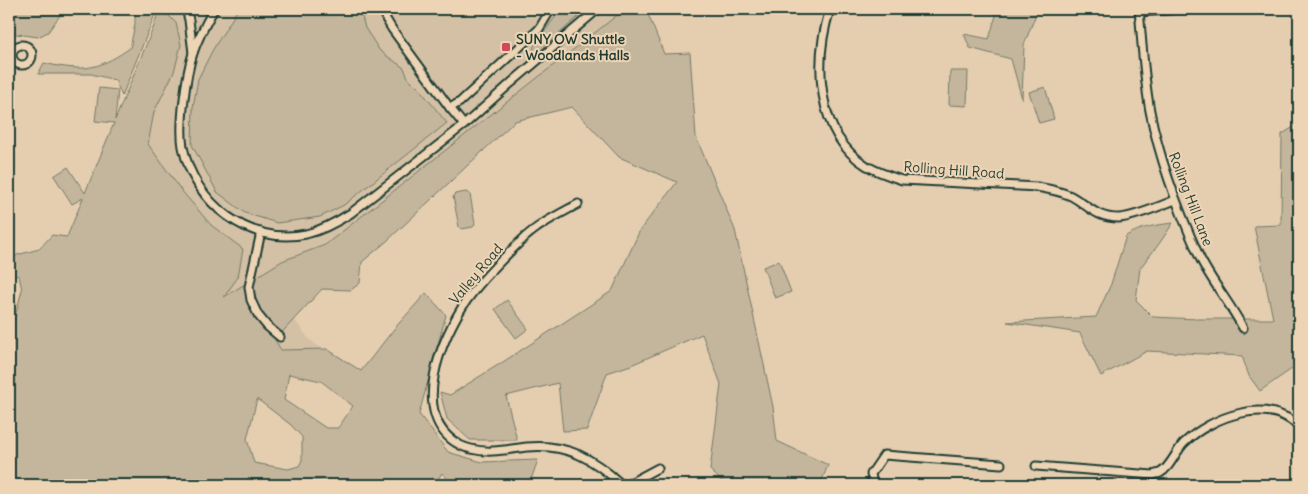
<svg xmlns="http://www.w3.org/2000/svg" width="1308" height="494" font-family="Delius,sans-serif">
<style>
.built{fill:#d4c1a5}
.green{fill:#c4b69c;stroke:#727a68;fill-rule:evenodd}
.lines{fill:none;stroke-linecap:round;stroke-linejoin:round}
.street-casing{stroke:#1f3d34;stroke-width:11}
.street{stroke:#edd4b5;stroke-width:7}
.poi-dot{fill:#d1495b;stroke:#edd4b5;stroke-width:2}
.labels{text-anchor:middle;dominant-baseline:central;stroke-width:4;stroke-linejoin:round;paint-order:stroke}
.poi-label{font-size:14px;font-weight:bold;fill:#1f3d34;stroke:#edd4b5;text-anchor:start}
.street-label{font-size:14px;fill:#1f3d34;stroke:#edd4b5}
</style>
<rect width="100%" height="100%" fill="#e5ceb0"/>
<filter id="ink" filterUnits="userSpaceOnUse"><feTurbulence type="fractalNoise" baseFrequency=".02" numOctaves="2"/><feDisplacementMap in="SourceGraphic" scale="10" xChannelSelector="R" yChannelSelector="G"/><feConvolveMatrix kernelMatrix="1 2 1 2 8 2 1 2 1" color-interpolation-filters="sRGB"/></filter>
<g filter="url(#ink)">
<polygon class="built" points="151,9 633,9 291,315 310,340 385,394 454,485 375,404 303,355 205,447 67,237 134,75 174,35"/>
<g class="green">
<polygon points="10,9 67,9 64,10 48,32 38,37 9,33"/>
<path d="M135 9H150L154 13V17L122 96 115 80 91 74H38L44 63C56 66 79 70 91 67 104 65 120 55 130 48L135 24Z"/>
<path d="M159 9H162L176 23 181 45 174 72 154 112 148 144 181 190 211 225 243 249 238 277 224 297 282 261 325 245 625 9H646L664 54 690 53 696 137 735 230 773 407 777 441 828 465 820 485H726L710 470 721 384 702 334 631 365 607 373 587 430 563 431 558 383 506 396 517 440H470L447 419 440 392 450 395 506 360 612 291 640 230 677 182 619 157 572 107 515 121 387 241 362 262 360 283 351 290 322 289 275 340 281 350 327 349 361 371 394 329 426 293 446 315 419 414 448 452 482 462 538 460 529 485H454L442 473 434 485H344L312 480 297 485H9V340L22 290 19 276 9 275V260L17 255 39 249 52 235 67 237 83 198 72 204 54 176 68 167 85 193 114 123 95 121 99 88 118 90 115 120 154 26ZM289 374 321 381 353 406 338 428H326L284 400ZM257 399 291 425 302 437V460L299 466 288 469 254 463 247 439Z"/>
<polygon points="238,9 360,9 365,28 380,51 404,68 409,80 418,87 447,123 344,205 320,217 277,223 245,213 217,192 192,145 193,107 198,79 212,51"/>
<polygon points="561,9 587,9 532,58 534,46"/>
<polygon points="995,9 1038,9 1024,45 1022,99 1011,59 970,48 964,34 989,39 997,12"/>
<polygon points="950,71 968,71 967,106 949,105"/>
<polygon points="1045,87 1054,119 1039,123 1029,92"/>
<path d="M1299 124V364L1260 391 1249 376 1242 356 1147 351 1101 376 1080 333 1007 322 1096 317 1111 284 1126 236C1141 227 1156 225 1173 223L1159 244 1140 268 1136 300 1153 317 1198 319H1273L1254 226 1281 225 1282 134Z"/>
<polygon points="466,192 470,194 475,224 473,227 462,229 459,227 453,196 455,194"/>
<polygon points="779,261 791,292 775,298 763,267"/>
<polygon points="507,300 528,329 516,338 495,309"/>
</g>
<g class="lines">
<defs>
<g id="street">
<polyline points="186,9 189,20 193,53"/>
<path d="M214 9C206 23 198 38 193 53 186 75 179 125 183 147 194 203 249 246 306 234 323 230 337 222 351 213L464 125 511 83 598 9"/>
<polyline points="383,9 386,19 392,29 450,108 460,102 539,29 551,9"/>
<path d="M830 9C814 60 815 134 867 166 878 172 889 176 902 180L1037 187C1049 189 1060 191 1071 196 1089 206 1096 218 1119 218 1135 217 1160 206 1175 200"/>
<path d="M1139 9C1142 43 1144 78 1150 111 1160 162 1178 209 1199 256 1211 281 1230 303 1243 328"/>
<polyline points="1139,12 1183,9"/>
<circle cx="22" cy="55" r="10"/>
<polyline points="450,108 464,125"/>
<path d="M578 204C558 215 537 225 521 241 502 259 482 279 467 300 442 336 407 417 460 445 463 447 468 448 471 449 491 454 508 449 527 447 567 443 594 459 622 485"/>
<polyline points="261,232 249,287 251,300 258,315 267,326 280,337"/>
<path d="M1036 466 1153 475C1155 474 1158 474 1160 473 1170 468 1176 451 1184 443 1211 417 1269 395 1299 427"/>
<polyline points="626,485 658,468"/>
<polyline points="873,485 871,474 884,455 1001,464"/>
</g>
</defs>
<use href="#street" class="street-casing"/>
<use href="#street" class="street"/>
</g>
</g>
<rect class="poi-dot" x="501" y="42" width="10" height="10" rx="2.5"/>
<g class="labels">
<g class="poi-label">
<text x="516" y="39">SUNY OW Shuttle<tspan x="516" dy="16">- Woodlands Halls</tspan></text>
</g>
<g class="street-label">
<text transform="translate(954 170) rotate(4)">Rolling Hill Road</text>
<text transform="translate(1191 199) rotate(69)">Rolling Hill Lane</text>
<text transform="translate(476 274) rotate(-50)">Valley Road</text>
</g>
</g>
<rect width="1308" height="494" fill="none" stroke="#edd4b5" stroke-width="30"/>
<rect x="15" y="15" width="1278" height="464" fill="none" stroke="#1f3d34" stroke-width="2" filter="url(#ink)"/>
</svg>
